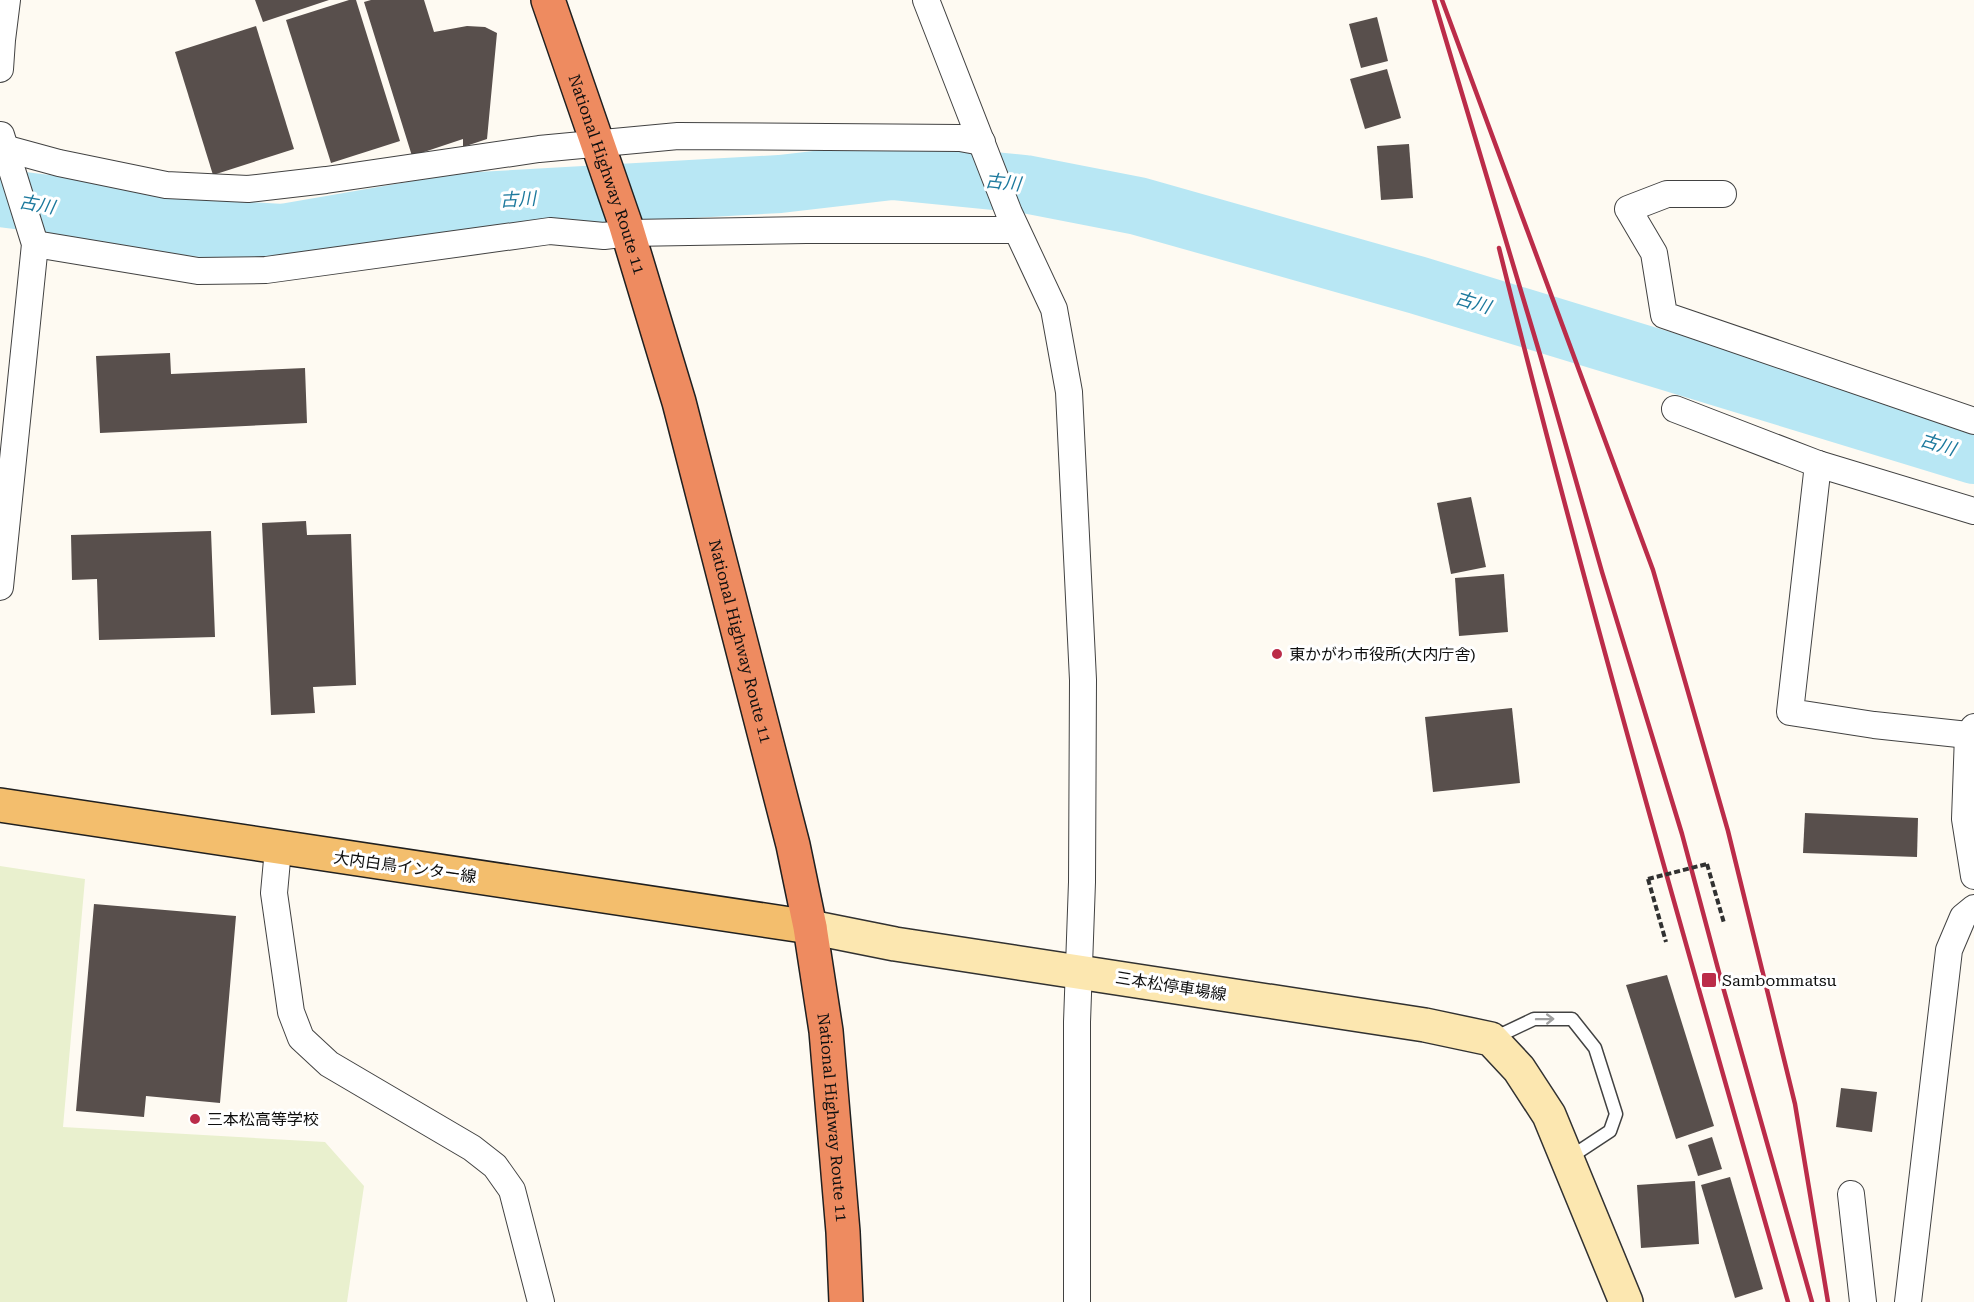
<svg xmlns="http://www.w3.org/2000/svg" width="1974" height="1302" font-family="'Roboto Serif','Noto Sans JP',serif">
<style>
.pitch{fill:#e9f0ce}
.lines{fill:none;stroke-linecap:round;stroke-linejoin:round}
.river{stroke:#b8e7f4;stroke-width:58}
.building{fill:#584f4c}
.lane-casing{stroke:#424242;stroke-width:15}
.street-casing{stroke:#424242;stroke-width:28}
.secondary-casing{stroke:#313131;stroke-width:36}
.primary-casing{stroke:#202020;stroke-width:36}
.highway-casing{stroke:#202020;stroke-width:36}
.path{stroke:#313131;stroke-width:4;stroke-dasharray:6 3;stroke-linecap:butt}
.lane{stroke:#fff;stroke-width:12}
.street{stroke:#fff;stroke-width:26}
.secondary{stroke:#fce7b0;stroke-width:33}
.primary{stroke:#f3be6d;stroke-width:33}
.highway{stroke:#ee8b60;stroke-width:33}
.rail{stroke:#bb2c49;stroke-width:4.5}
.path-bridge{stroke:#313131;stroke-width:4;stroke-dasharray:6 3;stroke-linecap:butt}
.oneway{stroke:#9f9f9f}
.poi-dot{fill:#bb2c49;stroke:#fff;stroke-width:2}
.labels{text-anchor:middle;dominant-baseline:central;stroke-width:6;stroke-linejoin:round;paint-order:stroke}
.street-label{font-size:16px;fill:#0f0f0f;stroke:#fff}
.poi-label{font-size:16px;fill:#0f0f0f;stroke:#fff;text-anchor:start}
.water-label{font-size:18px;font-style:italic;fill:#1c799d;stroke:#fff}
</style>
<rect width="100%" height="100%" fill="#fefaf2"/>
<polygon class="pitch" points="0,866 85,879 63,1127 325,1142 364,1186 347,1302 0,1302"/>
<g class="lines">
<polyline class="river" points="0,198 56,205 172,226 282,233 461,202 780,184 892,171 1025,184 1138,206 1417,285 1974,455"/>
</g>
<g class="building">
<polygon points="255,0 329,0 263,22"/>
<polygon points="349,0 356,0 400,141 331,163 286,20"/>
<polygon points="371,0 424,0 434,32 467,26 485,27 497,33 487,139 463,147 463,139 412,156 364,2"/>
<polygon points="1377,17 1388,61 1361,68 1349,24"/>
<polygon points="256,26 294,149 213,175 175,52"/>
<polygon points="1387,69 1401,118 1365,129 1350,79"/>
<polygon points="1409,144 1413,198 1381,200 1377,146"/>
<polygon points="170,353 171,374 305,368 307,423 100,433 96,356"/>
<polygon points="1471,497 1486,567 1451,574 1437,503"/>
<polygon points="306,521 307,535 351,534 356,685 313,687 315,713 271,715 262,523"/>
<polygon points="211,531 215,637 99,640 97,579 72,580 71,535"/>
<polygon points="1504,574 1508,632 1459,636 1455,578"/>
<polygon points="1512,708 1520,783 1433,792 1425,717"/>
<polygon points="1805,813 1918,818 1917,857 1803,853"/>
<polygon points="94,904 236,916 220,1103 146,1096 144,1117 76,1111"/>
<polygon points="1667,975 1714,1126 1676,1139 1626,985"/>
<polygon points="1841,1088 1877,1092 1872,1132 1836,1127"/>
<polygon points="1712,1137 1722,1169 1698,1176 1688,1145"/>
<polygon points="1730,1177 1763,1289 1735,1298 1701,1185"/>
<polygon points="1695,1181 1699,1244 1641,1248 1637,1185"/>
</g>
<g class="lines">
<defs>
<polyline id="lane" points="1492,1039 1534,1019 1572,1019 1595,1048 1616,1114 1610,1131 1569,1158"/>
<g id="street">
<polyline points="926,0 1009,213 1054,309 1069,392 1083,680 1082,882 1077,1022 1077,1302"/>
<polyline points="0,69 2,40 7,0"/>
<polyline points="4,148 59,163 166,185 248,189 326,180 539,149 678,136 960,138 982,142"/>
<polyline points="1723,194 1667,194 1628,209 1654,253 1664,315 1974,421"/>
<polyline points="35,244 198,271 266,270 550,231 604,236 629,233 806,230 1016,230"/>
<polyline points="1675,409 1818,464 1974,511"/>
<polyline points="1818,464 1790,712 1874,725 1968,735"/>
<polyline points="0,587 35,244 1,135"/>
<polyline points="1974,727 1968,735 1965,819 1974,876"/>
<polyline points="278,849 274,893 291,1012 301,1038 329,1064 472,1148 495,1166 512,1190 541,1302"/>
<polyline points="1851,1194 1863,1302"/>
<polyline points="1908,1302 1949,950 1963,917 1974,908"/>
</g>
<polyline id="secondary" points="810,927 895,944 1425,1025 1491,1039 1519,1069 1549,1115 1626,1302"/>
<polyline id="primary" points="0,805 810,927"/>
<g id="highway">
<path id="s1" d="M548 0 625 223 679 402 793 845 810 927 826 1031 843 1232 846 1302"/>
</g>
</defs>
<use href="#lane" class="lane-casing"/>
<use href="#street" class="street-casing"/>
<use href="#secondary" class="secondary-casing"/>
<use href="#primary" class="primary-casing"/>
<use href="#highway" class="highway-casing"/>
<g class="path">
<polyline points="1707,864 1724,923"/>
<polyline points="1648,879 1666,942"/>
</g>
<use href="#lane" class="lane"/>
<use href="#street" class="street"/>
<use href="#secondary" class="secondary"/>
<use href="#primary" class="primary"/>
<use href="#highway" class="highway"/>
<g class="rail">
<polyline points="1434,0 1541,358 1602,572 1682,834 1721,980 1812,1302"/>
<polyline points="1442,0 1653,570 1728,831 1795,1104 1828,1302"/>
<path d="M1499 248C1587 602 1688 952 1788 1302"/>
</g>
<polyline class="path-bridge" points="1648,879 1707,864"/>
</g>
<defs><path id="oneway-shaft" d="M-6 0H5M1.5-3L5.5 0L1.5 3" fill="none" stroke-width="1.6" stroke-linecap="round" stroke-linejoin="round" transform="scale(1.5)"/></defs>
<use class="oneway" href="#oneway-shaft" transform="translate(1545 1019) rotate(-1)"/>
<g class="poi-dot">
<circle cx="1277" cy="654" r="6"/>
<rect x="1701" y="972" width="16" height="16" rx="3"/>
<circle cx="195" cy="1119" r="6"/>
</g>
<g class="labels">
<g class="street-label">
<text stroke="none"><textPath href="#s1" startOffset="184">National Highway Route 11</textPath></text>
<text stroke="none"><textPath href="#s1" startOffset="670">National Highway Route 11</textPath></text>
<text transform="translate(405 867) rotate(8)">大内白鳥インター線</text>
<text transform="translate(1171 986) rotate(9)">三本松停車場線</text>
<text stroke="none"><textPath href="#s1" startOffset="1156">National Highway Route 11</textPath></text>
</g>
<g class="poi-label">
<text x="1289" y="654">東かがわ市役所(大内庁舎)</text>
<text x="1722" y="980">Sambommatsu</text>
<text x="207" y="1119">三本松高等学校</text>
</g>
<g class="water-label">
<text transform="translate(1003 182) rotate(6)">古川</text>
<text transform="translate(518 199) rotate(-3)">古川</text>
<text transform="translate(37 204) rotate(10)">古川</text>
<text transform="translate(1473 302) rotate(17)">古川</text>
<text transform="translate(1938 444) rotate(17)">古川</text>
</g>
</g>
</svg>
